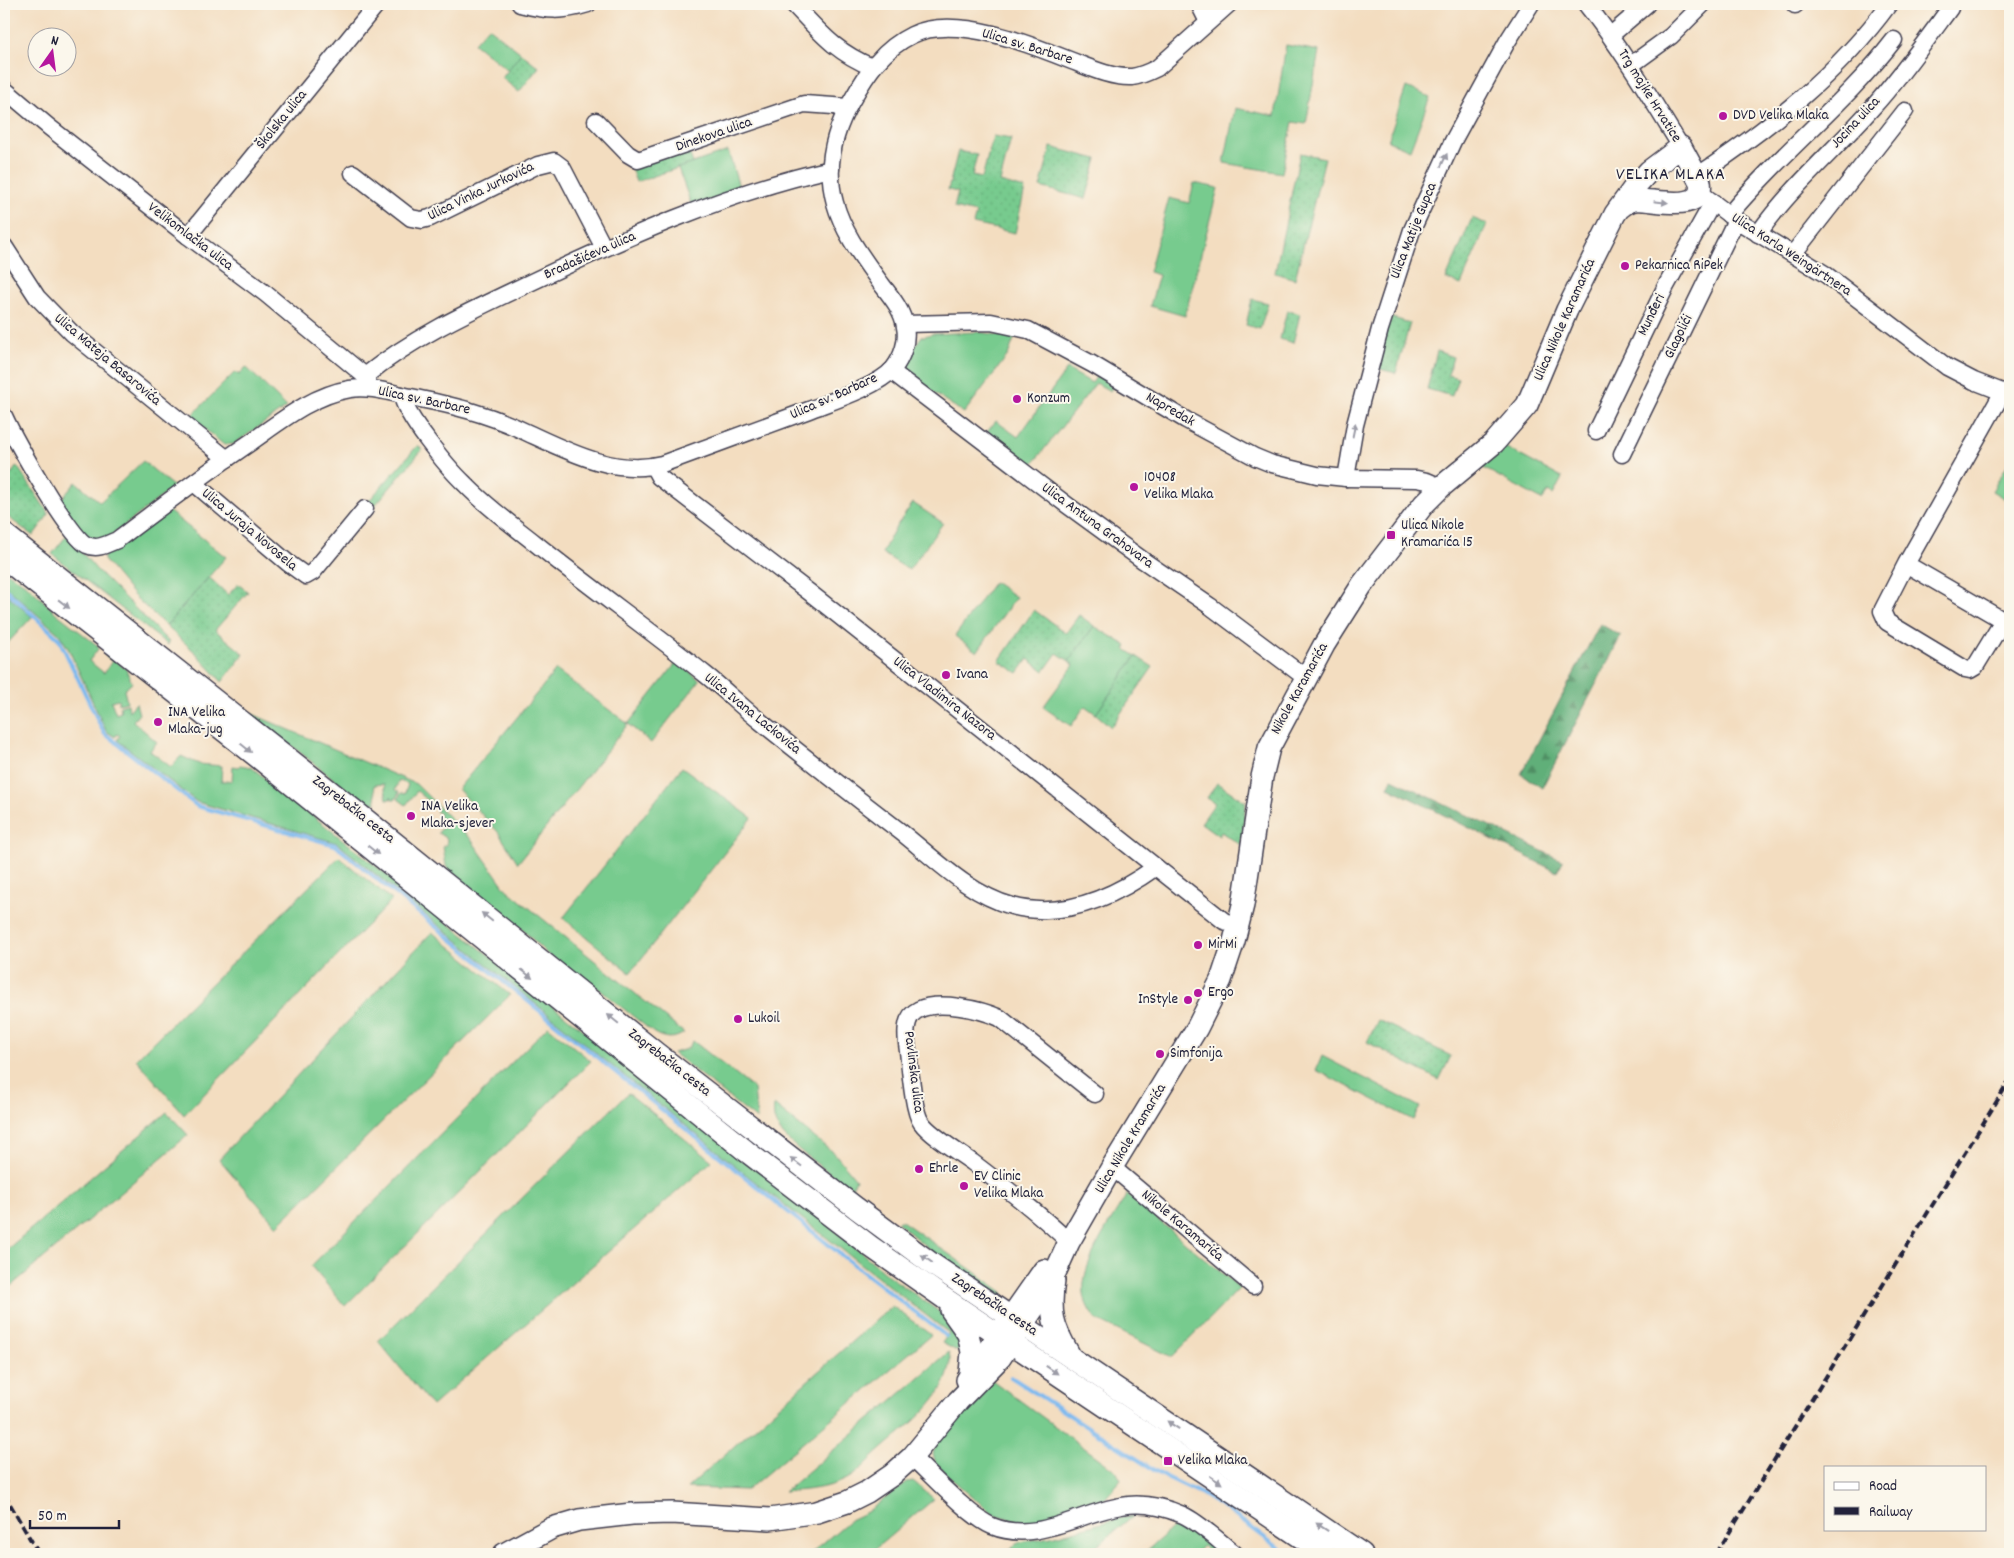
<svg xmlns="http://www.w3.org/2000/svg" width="2014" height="1558" font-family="Dekko,sans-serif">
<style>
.grass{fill:#77cb8e;stroke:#4c7664}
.forest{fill:url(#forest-firs);stroke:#42685a}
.garden{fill:url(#garden-dots);stroke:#4c7664}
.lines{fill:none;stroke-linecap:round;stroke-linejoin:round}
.stream{stroke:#7db9ef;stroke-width:4}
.minor-casing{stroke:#413e4f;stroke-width:19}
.major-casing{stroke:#413e4f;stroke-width:24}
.minor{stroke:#fff;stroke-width:16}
.major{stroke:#fff;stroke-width:21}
.rail{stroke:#22223b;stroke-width:4;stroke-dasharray:8 4;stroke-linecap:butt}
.oneway{fill:#9c9ca7}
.poi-dot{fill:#b5179e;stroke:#fbf7ec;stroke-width:2}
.labels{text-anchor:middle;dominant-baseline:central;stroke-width:4;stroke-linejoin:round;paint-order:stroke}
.street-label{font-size:15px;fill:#22223b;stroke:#fbf7ec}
.poi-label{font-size:15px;fill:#22223b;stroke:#fbf7ec;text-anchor:start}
.quarter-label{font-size:18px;letter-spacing:1px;fill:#22223b;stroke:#fbf7ec}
</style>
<defs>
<pattern id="forest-firs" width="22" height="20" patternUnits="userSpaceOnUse" patternTransform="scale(1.25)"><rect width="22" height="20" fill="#61af79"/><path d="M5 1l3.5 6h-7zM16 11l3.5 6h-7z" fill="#508e64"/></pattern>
<pattern id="garden-dots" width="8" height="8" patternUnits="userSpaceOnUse" patternTransform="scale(1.25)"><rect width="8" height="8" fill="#77cb8e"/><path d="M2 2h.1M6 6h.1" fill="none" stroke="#67ae7b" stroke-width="1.8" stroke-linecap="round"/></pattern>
</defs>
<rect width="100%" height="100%" fill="#fbf7ec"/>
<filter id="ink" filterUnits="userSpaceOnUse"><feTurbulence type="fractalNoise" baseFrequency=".02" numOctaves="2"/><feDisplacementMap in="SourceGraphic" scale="10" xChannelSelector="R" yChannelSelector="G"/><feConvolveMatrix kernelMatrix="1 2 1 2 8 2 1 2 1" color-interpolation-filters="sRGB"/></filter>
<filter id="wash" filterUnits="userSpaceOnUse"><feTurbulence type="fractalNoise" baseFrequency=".0096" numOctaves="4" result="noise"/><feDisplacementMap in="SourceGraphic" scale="20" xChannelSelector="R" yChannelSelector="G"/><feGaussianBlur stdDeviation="1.12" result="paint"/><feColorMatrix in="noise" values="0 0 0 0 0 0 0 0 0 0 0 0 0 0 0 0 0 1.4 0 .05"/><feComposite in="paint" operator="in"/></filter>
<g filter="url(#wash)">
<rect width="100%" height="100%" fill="#f3ddc0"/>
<g class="grass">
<polygon points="488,27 521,53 509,71 474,43"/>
<polygon points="1286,45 1319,51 1306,124 1293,122 1282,173 1224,163 1235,108 1275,116"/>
<polygon points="1406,87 1430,97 1410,150 1388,141"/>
<polygon points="728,151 740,190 692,207 678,168"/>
<polygon points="1194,183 1218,188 1185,316 1150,306 1159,275 1149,272 1169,198 1189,203"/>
<polygon points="977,332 1015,337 1008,355 964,413 908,376 905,371 910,354 921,337 932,334"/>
<polygon points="246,367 287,407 234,444 224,445 190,417 235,372 239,375"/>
<polygon points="1067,369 1092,383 1099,373 1115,383 1110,391 1096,383 1031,466 987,432 996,421 1018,437"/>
<polygon points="418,445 422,450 372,509 366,504"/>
<polygon points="1501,445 1562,478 1553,495 1548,492 1542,500 1478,465"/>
<polygon points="2010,460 2010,502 1992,491"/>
<polygon points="143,461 174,487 106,540 88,540 59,502 76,482 100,502"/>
<polygon points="913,503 943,523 909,570 882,553 895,528"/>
<polygon points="166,509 226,557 166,626 135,597 104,560 104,555 110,550"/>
<polygon points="67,535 95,568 169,642 168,645 52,554"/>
<polygon points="4,570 29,587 56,613 98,646 98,649 89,661 104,673 112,661 104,654 105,652 126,669 132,683 124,690 127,702 119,704 118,699 111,701 116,714 121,712 120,706 128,704 129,711 136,703 139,714 133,721 157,742 150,751 171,767 181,756 199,764 222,766 221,781 232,781 233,766 238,767 240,765 251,767 822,1219 889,1276 951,1320 965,1341 959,1352 942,1343 949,1333 759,1185 337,843 197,802 117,740 120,736 117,734 115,737 106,731 69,650 59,634 4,585"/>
<polygon points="994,582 1016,597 977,652 955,636"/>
<polygon points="4,592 32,617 4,647"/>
<polygon points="1094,626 1127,646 1125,649 1136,656 1096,714 1085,706 1071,726 1043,707 1074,665 1069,661"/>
<polygon points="677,662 700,680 651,743 628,724 518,863 498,832 458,789 556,670 628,724"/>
<path d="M221 693 250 713 416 784 470 838 506 889 684 1033C674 1040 664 1039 654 1033L599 989 572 974 547 954 522 929 450 871 446 866 443 846 446 845 447 839 438 833 446 823 439 817 440 814 436 811 438 809 417 791 406 805 398 799 401 793 405 794 408 784 399 781 395 790 399 792 396 799H392L391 796V799H387L384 784 374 785 376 803 362 802 292 746 248 717Z"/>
<polygon points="682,767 752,818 630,973 563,918"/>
<polygon points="339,857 392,900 184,1115 136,1059"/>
<polygon points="432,932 510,995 277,1226 219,1159"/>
<polygon points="548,1026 591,1061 345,1306 311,1266"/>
<polygon points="693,1041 754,1089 757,1120 673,1053 687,1049"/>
<polygon points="1322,1056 1420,1107 1413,1120 1316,1070"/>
<polygon points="628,1093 712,1161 432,1406 378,1341"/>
<path d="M774 1105 836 1155 855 1178 856 1180 851 1189C832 1174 789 1146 778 1128 773 1120 773 1113 774 1105Z"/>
<polygon points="167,1112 188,1135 4,1292 4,1252"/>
<path d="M1127 1194 1240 1288 1172 1357 1095 1319C1090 1311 1085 1304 1084 1294 1080 1263 1112 1221 1127 1194Z"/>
<polygon points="898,1221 902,1221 1003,1292 1004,1298 997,1296 937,1256 897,1222"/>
<polygon points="892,1306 931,1335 747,1490 687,1488"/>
<path d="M949 1352C958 1390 907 1427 882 1449 871 1458 860 1472 847 1479 828 1489 805 1490 784 1492Z"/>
<polygon points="992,1380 1116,1471 1121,1480 1102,1502 1043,1520 1025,1522 1007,1518 993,1514 949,1477 936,1464 933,1454 936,1444"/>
<polygon points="913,1481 934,1499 869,1554 810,1554 850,1520 867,1512 907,1482"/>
<polygon points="1135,1514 1088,1554 1001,1554 1020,1542 1051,1537"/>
<polygon points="1178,1523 1208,1542 1224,1554 1213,1554 1203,1546 1194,1554 1143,1554"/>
</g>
<g class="forest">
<polygon points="1600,624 1621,636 1542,788 1521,774"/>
<polygon points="1392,779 1563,861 1557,872 1388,787"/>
</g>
<g class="garden">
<polygon points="521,53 539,67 519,92 502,78"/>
<polygon points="993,136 1011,139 1000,182 1025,189 1015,233 973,224 976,213 954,208 958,192 948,190 958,151 977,155 972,176 982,178"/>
<polygon points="1051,147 1097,159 1086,199 1040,187"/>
<polygon points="688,149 693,163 636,182 631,168"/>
<polygon points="1300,153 1325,158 1295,279 1275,273"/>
<polygon points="1472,218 1487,224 1461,285 1446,279"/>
<polygon points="1252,299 1268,303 1260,329 1246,325"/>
<polygon points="1287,310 1300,314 1293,343 1280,339"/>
<polygon points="1386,316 1410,323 1396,373 1371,367"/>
<polygon points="1437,351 1453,357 1448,375 1458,378 1452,396 1427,389"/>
<polygon points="17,466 49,514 33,536 4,514 4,483"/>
<polygon points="209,577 228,595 238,584 248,592 215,630 244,654 222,682 196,653 166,626"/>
<polygon points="1034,610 1066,633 1079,615 1094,626 1069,661 1057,653 1044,671 1028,659 1018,673 999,661"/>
<polygon points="1136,656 1153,667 1111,727 1096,714"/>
<polygon points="1217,783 1246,802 1241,845 1221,832 1219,836 1201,823 1215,803 1207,798"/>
<polygon points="1378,1020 1451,1056 1439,1080 1367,1042"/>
</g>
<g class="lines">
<g class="stream">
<polyline points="4,588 59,639 104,733 197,806 335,845 845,1258 946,1336"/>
<polyline points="1011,1377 1160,1474 1202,1494 1227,1510 1287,1554"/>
</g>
</g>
</g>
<g filter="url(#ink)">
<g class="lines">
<defs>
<g id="minor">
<path d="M520 4C547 11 562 12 588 4"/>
<path d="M793 4C820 32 835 52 872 67"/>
<polyline points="1199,4 1208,22"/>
<path d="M1586 4C1622 49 1651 98 1681 147"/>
<polyline points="1795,5 1796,4"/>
<polyline points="1611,35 1647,4"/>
<polyline points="1631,65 1671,36 1703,4"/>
<polyline points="4,89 49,127 188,236 266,294 365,376 369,385"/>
<polyline points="596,121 628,154 638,160 804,104 848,107"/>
<polyline points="353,173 411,218 422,220 430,218 538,165 554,161 562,167 604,248"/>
<path d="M1697 176C1769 128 1838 74 1889 4"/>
<polyline points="1699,192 1736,220 1825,274 1947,367 1974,381 2010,395"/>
<path d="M1729 215C1780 153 1845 104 1894 40"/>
<path d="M1758 234C1791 187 1835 150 1873 107 1901 76 1925 42 1950 8"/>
<polyline points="188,236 377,4"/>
<polyline points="4,246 37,297 72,333 227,459"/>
<polyline points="1793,254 1905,111"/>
<polyline points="905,324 991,322 1028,330 1092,364 1186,420 1255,457 1272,464 1317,475 1346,478 1417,479 1427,481 1441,487"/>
<polyline points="891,371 1067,505 1144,561 1210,606 1306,678"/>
<path d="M365 376C412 338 468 312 523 286 622 239 724 193 831 169"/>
<path d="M402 395C404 415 449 469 465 484 486 506 511 524 535 543 591 588 650 630 706 675 725 690 742 707 761 722 807 759 854 796 901 832 935 859 969 894 1012 906 1064 920 1114 897 1156 867"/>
<path d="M4 416C14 438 70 538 87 545 98 550 107 544 117 540 161 507 205 473 251 442 281 421 313 395 350 389 368 386 388 392 406 396 451 405 487 413 528 433 569 452 616 476 662 464 711 446 760 428 809 410 832 401 877 387 893 369 902 358 908 341 905 327 903 310 889 294 879 281 862 257 843 232 835 203 825 167 834 131 852 100 867 73 883 49 912 35 955 14 1030 44 1072 61 1090 68 1112 78 1132 77 1141 76 1149 72 1157 68L1229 4"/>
<polyline points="1596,431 1666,286 1713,202"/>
<polyline points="1622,454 1736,220"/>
<polyline points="653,466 659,477 809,592 1224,921 1239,926"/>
<polyline points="1346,478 1355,425 1380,329 1412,230 1453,141 1507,42 1531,4"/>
<polyline points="194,483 288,563 306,576 313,572 365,509"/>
<polyline points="1906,564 1999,618 2000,626 1975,667 1970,670 1965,669 1887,622 1882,611 1906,564 2003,392"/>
<polyline points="1112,1167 1253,1286"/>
<path d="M1069 1242C1039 1213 1005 1187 972 1162 958 1152 930 1135 921 1122 913 1111 910 1067 908 1051 906 1038 903 1017 918 1010 938 1000 980 1009 1000 1018L1095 1094"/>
<path d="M912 1457C932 1476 969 1516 992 1526 1036 1544 1079 1513 1121 1506 1142 1502 1164 1507 1183 1515 1199 1522 1221 1543 1235 1554"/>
</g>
<g id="major">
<polyline points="4,534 346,804 656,1053 856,1208 932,1264 1362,1554"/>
<polyline points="4,558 259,758 746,1151 870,1246 944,1298 1326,1554"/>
<path d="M1054 1281C1049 1312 1053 1327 1069 1354"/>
<polyline points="951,1310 968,1334 972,1352 970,1373"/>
<polyline points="967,1380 1044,1270"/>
<path d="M504 1554 552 1528 579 1520 632 1514 672 1513 770 1519 817 1512 847 1502 867 1492 892 1475 912 1457 958 1401 1000 1358 1050 1284 1069 1242 1112 1167 1197 1028 1221 980 1234 941 1243 905 1262 777 1269 748 1324 645 1362 585 1424 504 1441 487 1494 443 1527 405 1567 310 1615 214 1633 189 1649 171 1681 147 1700 182C1706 215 1651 198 1635 200 1629 201 1625 204 1621 207"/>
</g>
</defs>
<use href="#minor" class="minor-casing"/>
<use href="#major" class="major-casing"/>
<use href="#minor" class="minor"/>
<use href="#major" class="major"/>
<g class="rail">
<polyline points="4,1494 39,1554"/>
<polyline points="1716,1554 2010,1080"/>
</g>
</g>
<defs><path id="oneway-solid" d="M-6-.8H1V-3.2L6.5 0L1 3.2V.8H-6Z" transform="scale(1.25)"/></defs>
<g class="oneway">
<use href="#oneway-solid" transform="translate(1444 160) rotate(-65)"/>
<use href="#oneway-solid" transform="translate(1661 202) rotate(6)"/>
<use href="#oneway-solid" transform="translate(1354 430) rotate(-78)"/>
<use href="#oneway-solid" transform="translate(64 604) rotate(38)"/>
<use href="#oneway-solid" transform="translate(246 748) rotate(39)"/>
<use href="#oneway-solid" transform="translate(373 850) rotate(39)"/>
<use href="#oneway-solid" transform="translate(487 917) rotate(-141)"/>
<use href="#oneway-solid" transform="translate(527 974) rotate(39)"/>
<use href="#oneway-solid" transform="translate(613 1019) rotate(-141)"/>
<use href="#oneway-solid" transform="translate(796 1162) rotate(-143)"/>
<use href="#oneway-solid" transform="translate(927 1259) rotate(-144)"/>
<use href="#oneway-solid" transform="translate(1052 1370) rotate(34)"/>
<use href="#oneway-solid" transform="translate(1173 1425) rotate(-146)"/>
<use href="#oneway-solid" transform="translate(1216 1480) rotate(33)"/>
<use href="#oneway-solid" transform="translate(1322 1527) rotate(-146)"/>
</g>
</g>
<g class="poi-dot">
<circle cx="1723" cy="116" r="5"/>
<circle cx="1625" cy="266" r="5"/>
<circle cx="1017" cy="399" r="5"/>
<circle cx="1134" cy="487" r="5"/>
<rect x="1386" y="530" width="10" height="10" rx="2.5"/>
<circle cx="946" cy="675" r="5"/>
<circle cx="158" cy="722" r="5"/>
<circle cx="411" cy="816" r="5"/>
<circle cx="1198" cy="945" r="5"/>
<circle cx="1198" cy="993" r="5"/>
<circle cx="1188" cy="1000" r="5"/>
<circle cx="738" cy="1019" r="5"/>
<circle cx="1160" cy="1054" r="5"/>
<circle cx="919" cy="1169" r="5"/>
<circle cx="964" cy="1186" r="5"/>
<rect x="1163" y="1456" width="10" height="10" rx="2.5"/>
</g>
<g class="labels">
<g class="street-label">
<text transform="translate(1027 47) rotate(17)">Ulica sv. Barbare</text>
<text transform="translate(1649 96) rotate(58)">Trg majke Hrvatice</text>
<text transform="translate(282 120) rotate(-51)">Školska ulica</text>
<text transform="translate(1856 123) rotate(-47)">Jocina ulica</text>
<text transform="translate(714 135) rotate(-19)">Dinekova ulica</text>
<text transform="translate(481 192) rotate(-26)">Ulica Vinka Jurkovića</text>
<text transform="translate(1414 231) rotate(-68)">Ulica Matije Gupca</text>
<text transform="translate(190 237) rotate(37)">Velikomlačka ulica</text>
<text transform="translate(1791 255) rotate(33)">Ulica Karla Weingärtnera</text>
<text transform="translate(590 256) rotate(-24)">Bradašićeva ulica</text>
<text transform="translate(1652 315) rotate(-64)">Munđeri</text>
<text transform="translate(1565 320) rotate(-66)">Ulica Nikole Karamarića</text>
<text transform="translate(1679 337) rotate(-64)">Glagolići</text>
<text transform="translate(107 360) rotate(40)">Ulica Mateja Basarovića</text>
<text transform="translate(834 397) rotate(-24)">Ulica sv. Barbare</text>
<text transform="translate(424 401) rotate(12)">Ulica sv. Barbare</text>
<text transform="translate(1170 410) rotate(30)">Napredak</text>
<text transform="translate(1097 526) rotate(36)">Ulica Antuna Grahovara</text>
<text transform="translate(249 530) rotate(40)">Ulica Juraja Novosela</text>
<text transform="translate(1300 689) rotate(-61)">Nikole Karamarića</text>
<text transform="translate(944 699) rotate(38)">Ulica Vladimira Nazora</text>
<text transform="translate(752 714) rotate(39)">Ulica Ivana Lackovića</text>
<text transform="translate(353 810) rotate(38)">Zagrebačka cesta</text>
<text transform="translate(669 1063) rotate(38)">Zagrebačka cesta</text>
<text transform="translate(913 1072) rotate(83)">Pavlinska ulica</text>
<text transform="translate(1131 1139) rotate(-59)">Ulica Nikole Kramarića</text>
<text transform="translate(1182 1226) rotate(40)">Nikole Karamarića</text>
<text transform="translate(994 1305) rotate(34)">Zagrebačka cesta</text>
</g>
<g class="poi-label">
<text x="1733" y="116">DVD Velika Mlaka</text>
<text x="1635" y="266">Pekarnica RiPek</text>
<text x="1027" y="399">Konzum</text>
<text x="1144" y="478">10408<tspan x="1144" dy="17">Velika Mlaka</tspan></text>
<text x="1401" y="526">Ulica Nikole<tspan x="1401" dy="17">Kramarića 15</tspan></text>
<text x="956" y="675">Ivana</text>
<text x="168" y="713">INA Velika<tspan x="168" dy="17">Mlaka-jug</tspan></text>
<text x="421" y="807">INA Velika<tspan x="421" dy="17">Mlaka-sjever</tspan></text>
<text x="1208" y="945">MirMi</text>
<text x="1208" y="993">Ergo</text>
<text x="1178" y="1000" text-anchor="end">InStyle</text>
<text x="748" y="1019">Lukoil</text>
<text x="1170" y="1054">Simfonija</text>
<text x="929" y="1169">Ehrle</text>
<text x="974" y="1177">EV Clinic<tspan x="974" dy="17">Velika Mlaka</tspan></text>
<text x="1178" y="1461">Velika Mlaka</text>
</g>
<g class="quarter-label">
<text x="1671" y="175">VELIKA MLAKA</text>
</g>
</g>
<rect width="2014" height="1558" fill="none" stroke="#fbf7ec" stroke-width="20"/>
<rect x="1824" y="1466" width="162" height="65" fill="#fbf7ec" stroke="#a4a2a5"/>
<rect x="1834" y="1482" width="25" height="8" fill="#ffffff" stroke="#a4a2a5"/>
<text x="1869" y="1490" font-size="15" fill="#22223b">Road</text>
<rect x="1834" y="1507" width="25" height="8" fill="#22223b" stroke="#a4a2a5"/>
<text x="1869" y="1516" font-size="15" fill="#22223b">Railway</text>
<g transform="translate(52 52) rotate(14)"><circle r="24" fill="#fbf7ec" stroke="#a4a2a5"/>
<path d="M0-4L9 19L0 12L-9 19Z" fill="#b5179e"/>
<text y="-8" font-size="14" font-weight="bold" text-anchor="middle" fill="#22223b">N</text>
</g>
<path d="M30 1520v8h89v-8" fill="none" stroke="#22223b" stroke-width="2.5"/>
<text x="38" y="1520" font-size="15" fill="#22223b" stroke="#fbf7ec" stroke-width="4" paint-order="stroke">50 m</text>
</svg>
